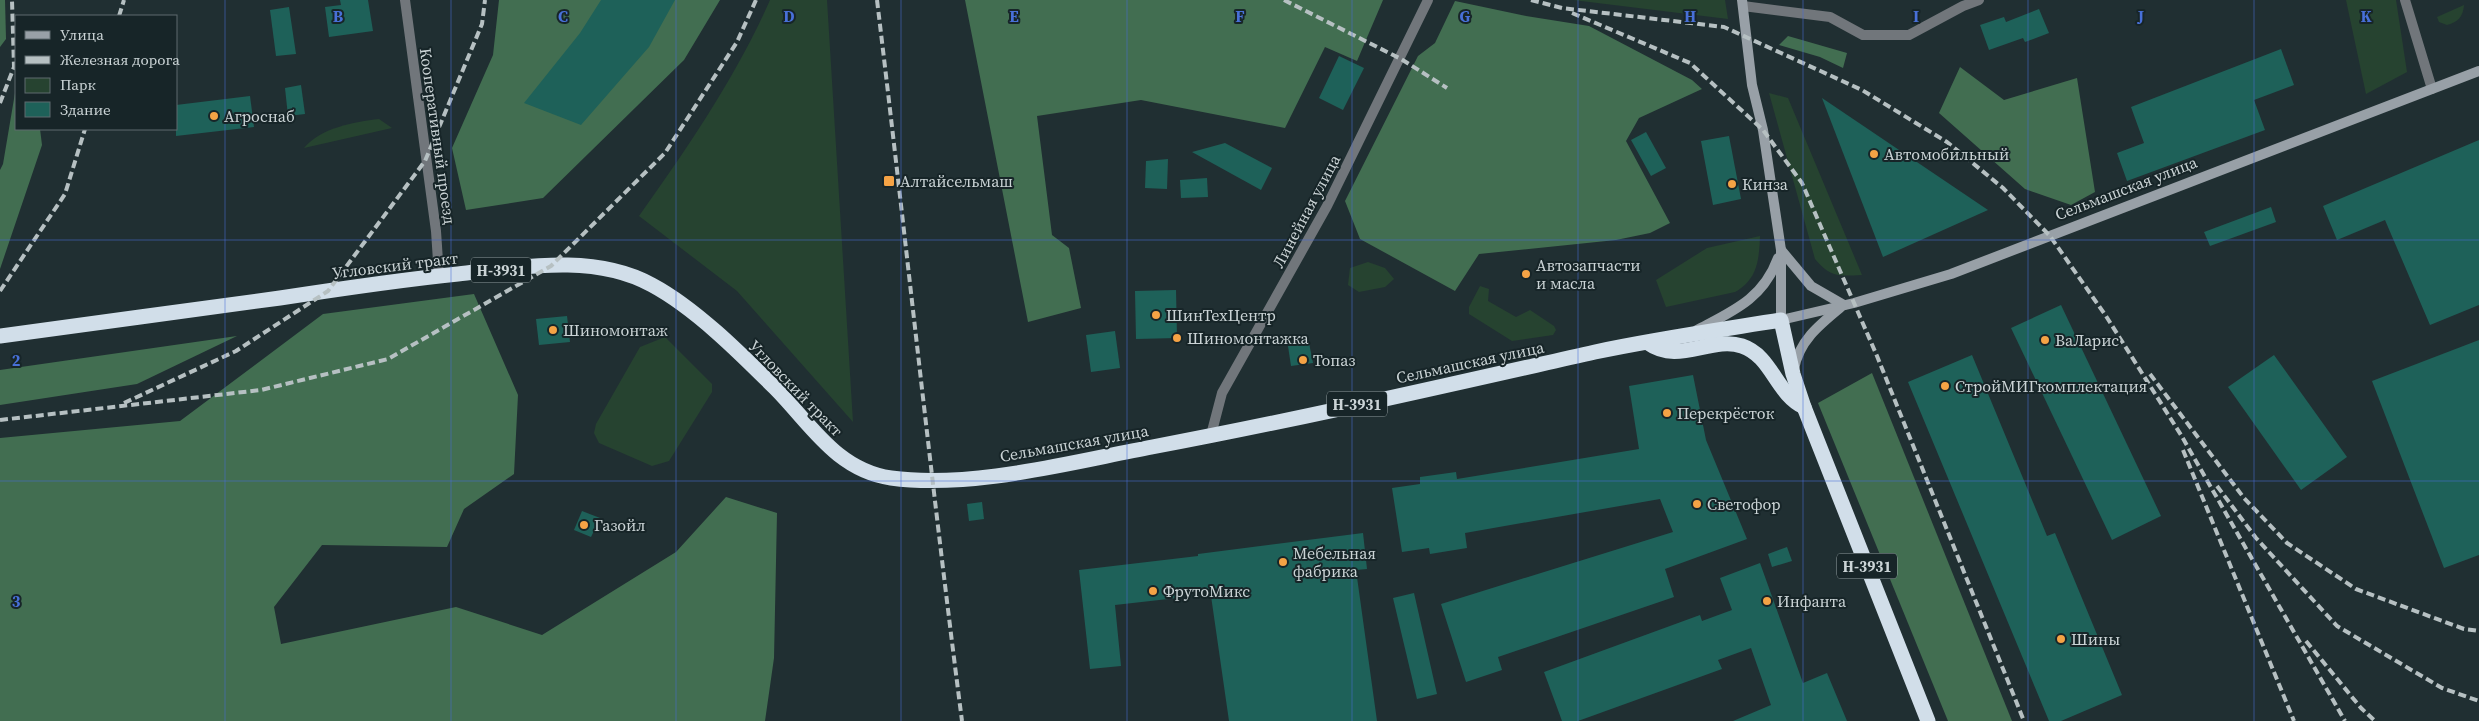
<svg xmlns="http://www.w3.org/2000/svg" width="2479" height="721" font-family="'Source Serif 4',serif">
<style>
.green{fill:#264330}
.forest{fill:#426e51}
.building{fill:#1e6159}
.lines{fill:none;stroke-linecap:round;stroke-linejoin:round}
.street{stroke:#71767b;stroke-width:10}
.secondary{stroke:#98a0a7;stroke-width:10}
.highway{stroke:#d1dee9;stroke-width:15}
.rail{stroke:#b6c0c2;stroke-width:4;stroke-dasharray:8 4;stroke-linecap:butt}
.grid{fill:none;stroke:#4870d8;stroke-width:1;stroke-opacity:0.55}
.poi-dot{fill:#f5a345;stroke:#172528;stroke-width:2}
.labels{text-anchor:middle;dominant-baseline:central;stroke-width:4;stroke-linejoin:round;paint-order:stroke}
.shield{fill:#172528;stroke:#95a0a2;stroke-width:1}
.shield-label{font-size:15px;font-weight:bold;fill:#cbd4d6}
.poi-label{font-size:16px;fill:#cbd4d6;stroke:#172528;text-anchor:start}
.street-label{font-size:16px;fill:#cbd4d6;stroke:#172528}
.grid-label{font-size:16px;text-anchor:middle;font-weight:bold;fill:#4870d8;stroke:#172528;stroke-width:4;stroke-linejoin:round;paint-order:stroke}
</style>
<rect width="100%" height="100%" fill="#202f32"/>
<g class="green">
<path d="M770 0H827L853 422 737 291 639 216C688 147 736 77 770 0Z"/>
<polygon points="1573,0 1725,0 1728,19"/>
<polygon points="2346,0 2396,0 2407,72 2366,94"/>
<path d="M2464 5C2463 17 2458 22 2447 25L2439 22 2437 17Z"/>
<path d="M1769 93 1788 98 1862 275C1839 276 1831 278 1815 259Z"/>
<path d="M379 119 392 128 304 148C320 128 354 122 379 119Z"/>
<path d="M1760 236C1759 259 1758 279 1735 292L1666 307 1656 280 1707 248Z"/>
<polygon points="1368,262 1385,268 1394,279 1385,287 1359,292 1348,285 1350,268"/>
<polygon points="1480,286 1489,289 1488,301 1516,317 1530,310 1554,326 1556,330 1553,335 1512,341 1469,314 1469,307"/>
<polygon points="665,337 712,384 712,392 669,461 652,466 599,443 594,433 596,424 640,347"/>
</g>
<g class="forest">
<polygon points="0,0 5,0 6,39 0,47"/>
<polygon points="499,0 720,0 684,60 543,198 466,210 452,148 493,55"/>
<polygon points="965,0 1383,0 1357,61 1325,47 1285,128 1141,100 1037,116 1052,235 1069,248 1081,308 1028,322"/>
<polygon points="1455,1 1526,16 1589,26 1692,80 1702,89 1639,118 1626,141 1670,223 1650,233 1616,240 1479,254 1455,291 1360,239 1345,201 1418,56 1435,43"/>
<polygon points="1788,36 1847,53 1843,68 1820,57 1779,45"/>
<polygon points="1960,67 2004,100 2077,78 2095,192 2071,205 2025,189 1939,113"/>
<polygon points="16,87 16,129 40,129 42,145 0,269 0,170 3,164"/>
<polygon points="474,294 518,395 514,474 464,509 447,547 322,545 274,607 281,644 456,607 542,635 676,552 726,497 777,513 774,658 765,721 0,721 0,438 180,421 323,314"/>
<polygon points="237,336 137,384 0,405 0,370"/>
<polygon points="1872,373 2012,721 1948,721 1818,403"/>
</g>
<g class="building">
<polygon points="340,0 368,0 373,31 329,37 325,7 341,5"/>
<polygon points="601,0 675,0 649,47 581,125 524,103 580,33"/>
<polygon points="289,7 296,54 276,56 270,10"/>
<polygon points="2039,9 2049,33 2025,42 2023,38 1989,50 1980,25 2004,17 2006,22"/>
<polygon points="2281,49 2294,85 2254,100 2265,130 2127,181 2117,153 2144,143 2131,107"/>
<polygon points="1339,56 1364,68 1343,110 1319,98"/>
<polygon points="301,85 305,114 288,116 285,88"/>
<polygon points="250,96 254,127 176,136 176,105"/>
<polygon points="1822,98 1988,210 1883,257"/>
<polygon points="1646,132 1666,168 1651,176 1631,140"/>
<polygon points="1729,136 1741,199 1713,205 1701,141"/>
<polygon points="2479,140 2479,305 2430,325 2385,220 2337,240 2323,206"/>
<polygon points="1225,143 1272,168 1261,190 1192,152"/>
<polygon points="1168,159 1167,189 1145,188 1146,161"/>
<polygon points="1207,178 1208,197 1181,198 1180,180"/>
<polygon points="2271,207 2276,222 2210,246 2204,232"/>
<polygon points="1176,290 1177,338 1136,339 1135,291"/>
<polygon points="2061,305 2161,516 2112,540 2011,328"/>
<polygon points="567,316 570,342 539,345 536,319"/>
<polygon points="1115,331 1120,368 1091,372 1086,335"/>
<polygon points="2479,340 2479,555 2444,568 2372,381"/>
<polygon points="1309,343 1313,363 1291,366 1288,346"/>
<polygon points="1972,355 2047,536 2055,533 2122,695 2061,721 2049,721 1908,382"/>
<polygon points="2274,355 2347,457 2301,490 2228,387"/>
<polygon points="1693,375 1706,440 1747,539 1665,569 1674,597 1498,657 1502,670 1466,682 1441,604 1673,532 1660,499 1465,533 1467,548 1430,554 1429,548 1402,552 1392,488 1420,484 1420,477 1456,472 1457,479 1639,449 1629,386"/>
<polygon points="982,502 984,519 969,521 967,504"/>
<polygon points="582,511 600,518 591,537 574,530"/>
<polygon points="1363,533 1367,569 1356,570 1377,721 1229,721 1210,589 1177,593 1177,598 1115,605 1121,666 1090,669 1079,570 1198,556 1198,554"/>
<polygon points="1787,547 1792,561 1772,567 1768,554"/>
<polygon points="1760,563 1803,683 1827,673 1847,721 1733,721 1771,705 1751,648 1718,660 1722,669 1578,721 1562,721 1544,672 1700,615 1702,621 1732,610 1720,578"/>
<polygon points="1414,593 1437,694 1417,699 1393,598"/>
</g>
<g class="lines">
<g class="street">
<polyline points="405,0 436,231 439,276"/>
<polyline points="2405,0 2432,89"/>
<polyline points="1743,6 1830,17 1863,35 1909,35 1963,6 1979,0"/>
<polyline points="1211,435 1222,393 1327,206 1428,0"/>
</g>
<g class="secondary">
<polyline points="1742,0 1752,85 1763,130 1781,250 1781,320 1854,303 1951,274 2479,71"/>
<polyline points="1781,250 1811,286 1844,305"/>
<path d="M1697 330C1733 311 1763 299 1778 258"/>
<path d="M1794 369C1799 341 1819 325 1841 307"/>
</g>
<g class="highway">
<path d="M0 336C93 323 187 311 280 298 339 289 399 280 458 274 520 267 595 253 652 285 695 308 740 353 775 388 810 423 836 470 891 478 972 489 1072 462 1152 447 1301 419 1448 385 1595 352 1656 339 1719 330 1781 320L1793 374 1804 407 1928 721"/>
<path d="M1648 343C1678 365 1711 336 1742 346 1772 356 1776 394 1804 407"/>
</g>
<g class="rail">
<path d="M877 0C906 240 931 481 962 721"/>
<polyline points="1284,0 1401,59 1447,88"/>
<polyline points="1531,0 1562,8 1724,27 1862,90 1947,142 2003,188 2050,236 2106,316 2181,435 2345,721"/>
<polyline points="1572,13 1690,63 1763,130 1802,183 1877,356 2024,721"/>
<polyline points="119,16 124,0"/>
<polyline points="0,103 14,67 12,0"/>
<polyline points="0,291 65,194 85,129"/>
<polyline points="2150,374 2244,498 2287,543 2356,589 2464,629 2479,631"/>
<polyline points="124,403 236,351 328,291 425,161 482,24 485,0"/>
<polyline points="0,420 261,390 388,359 551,266 665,153 737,42 756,0"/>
<polyline points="2183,450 2294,721"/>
<polyline points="2217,486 2256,538 2337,626 2442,688 2479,701"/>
<polyline points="2306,641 2361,708 2375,721"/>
</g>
</g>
<path class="grid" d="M225 0V721M451 0V721M676 0V721M901 0V721M1127 0V721M1352 0V721M1578 0V721M1803 0V721M2028 0V721M2254 0V721M0 240H2479M0 481H2479"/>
<g class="poi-dot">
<circle cx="214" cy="116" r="5"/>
<circle cx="1874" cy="154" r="5"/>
<rect x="883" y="175" width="12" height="12" rx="2.5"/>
<circle cx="1732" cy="184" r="5"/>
<circle cx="1526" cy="274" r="5"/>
<circle cx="1156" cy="315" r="5"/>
<circle cx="553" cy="330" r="5"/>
<circle cx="1177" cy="338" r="5"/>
<circle cx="2045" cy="340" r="5"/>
<circle cx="1303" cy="360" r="5"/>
<circle cx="1945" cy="386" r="5"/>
<circle cx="1667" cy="413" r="5"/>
<circle cx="1697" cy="504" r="5"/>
<circle cx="584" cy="525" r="5"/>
<circle cx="1283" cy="562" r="5"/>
<circle cx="1153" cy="591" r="5"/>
<circle cx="1767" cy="601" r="5"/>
<circle cx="2061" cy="639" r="5"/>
</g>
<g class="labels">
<g class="shield">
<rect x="471" y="257.5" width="60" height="25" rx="4"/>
<rect x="1327" y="391.5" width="60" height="25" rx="4"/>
<rect x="1837" y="553.5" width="60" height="25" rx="4"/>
</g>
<g class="shield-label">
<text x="501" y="270">Н-3931</text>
<text x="1357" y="404">Н-3931</text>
<text x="1867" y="566">Н-3931</text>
</g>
<g class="poi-label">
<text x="224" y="116">Агроснаб</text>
<text x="1884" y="154">Автомобильный</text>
<text x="900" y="181">Алтайсельмаш</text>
<text x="1742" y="184">Кинза</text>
<text x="1536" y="265">Автозапчасти<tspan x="1536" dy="18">и масла</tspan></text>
<text x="1166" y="315">ШинТехЦентр</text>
<text x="563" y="330">Шиномонтаж</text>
<text x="1187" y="338">Шиномонтажка</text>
<text x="2055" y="340">ВаЛарис</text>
<text x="1313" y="360">Топаз</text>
<text x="1955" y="386">СтройМИГкомплектация</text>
<text x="1677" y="413">Перекрёсток</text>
<text x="1707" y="504">Светофор</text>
<text x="594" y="525">Газойл</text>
<text x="1293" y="553">Мебельная<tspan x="1293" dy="18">фабрика</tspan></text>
<text x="1163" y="591">ФрутоМикс</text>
<text x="1777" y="601">Инфанта</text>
<text x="2071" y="639">Шины</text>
</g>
<g class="street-label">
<text transform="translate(438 136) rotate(82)">Кооперативный проезд</text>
<text transform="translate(2126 188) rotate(-21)">Сельмашская улица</text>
<text transform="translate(1306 211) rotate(-62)">Линейная улица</text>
<text transform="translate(395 265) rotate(-7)">Угловский тракт</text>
<text transform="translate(1470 362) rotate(-12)">Сельмашская улица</text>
<text transform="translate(796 388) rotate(46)">Угловский тракт</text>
<text transform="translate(1074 443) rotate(-10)">Сельмашская улица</text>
</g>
</g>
<g class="grid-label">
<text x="338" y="22">B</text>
<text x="563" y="22">C</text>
<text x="789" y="22">D</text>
<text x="1014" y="22">E</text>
<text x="1240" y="22">F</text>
<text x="1465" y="22">G</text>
<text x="1690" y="22">H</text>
<text x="1916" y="22">I</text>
<text x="2141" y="22">J</text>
<text x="2366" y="22">K</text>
<text x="16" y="366">2</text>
<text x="16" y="607">3</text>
</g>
<rect x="15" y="15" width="162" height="115" fill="#172528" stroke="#5f6b6e"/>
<rect x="25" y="31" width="25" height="8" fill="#98a0a7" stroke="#5f6b6e"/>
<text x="60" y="40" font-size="15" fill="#cbd4d6">Улица</text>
<rect x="25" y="56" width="25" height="8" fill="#b6c0c2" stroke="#5f6b6e"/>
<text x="60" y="65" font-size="15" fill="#cbd4d6">Железная дорога</text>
<rect x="25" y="78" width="25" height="15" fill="#264330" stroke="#5f6b6e"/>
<text x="60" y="90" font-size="15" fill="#cbd4d6">Парк</text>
<rect x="25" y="102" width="25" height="15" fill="#1e6159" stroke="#5f6b6e"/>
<text x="60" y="115" font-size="15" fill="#cbd4d6">Здание</text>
</svg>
